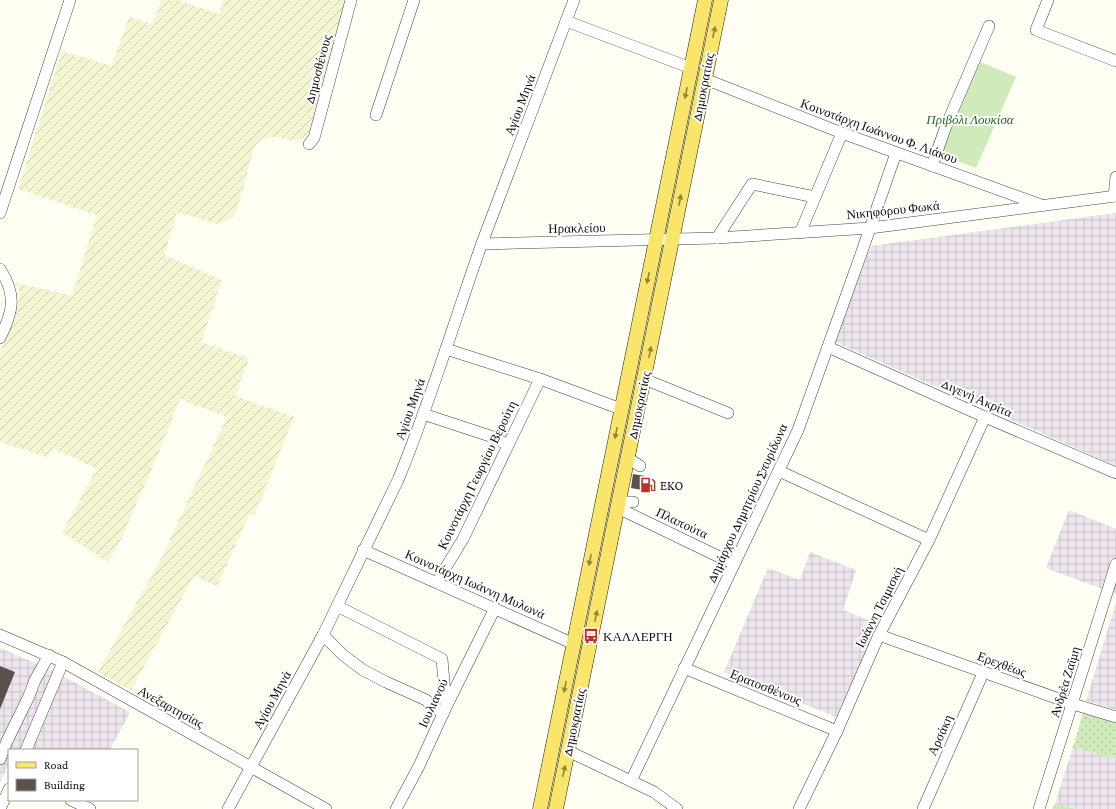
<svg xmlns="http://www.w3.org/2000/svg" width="1116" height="809" font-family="'Crimson Pro',serif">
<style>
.industrial{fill:url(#industrial-grid)}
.farmland{fill:url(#farmland-furrows)}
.grass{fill:url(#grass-dots)}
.garden{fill:#cfeabb}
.building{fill:#59524c}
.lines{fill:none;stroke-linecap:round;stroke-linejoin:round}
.minor-casing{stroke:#434343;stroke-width:12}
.major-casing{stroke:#212121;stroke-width:15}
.minor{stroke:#fff;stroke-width:11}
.major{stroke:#f8e569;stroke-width:14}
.oneway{fill:#908541}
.labels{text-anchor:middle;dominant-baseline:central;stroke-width:4;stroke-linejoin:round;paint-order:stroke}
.street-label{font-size:13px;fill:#101010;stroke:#fff}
.park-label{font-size:13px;font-style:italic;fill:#26691f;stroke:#fff}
.poi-label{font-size:13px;fill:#101010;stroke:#fff;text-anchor:start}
</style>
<defs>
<pattern id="industrial-grid" width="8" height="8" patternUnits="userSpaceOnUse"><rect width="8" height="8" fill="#eee4ee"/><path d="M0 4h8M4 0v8" fill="none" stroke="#cbc3cb"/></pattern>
<pattern id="farmland-furrows" width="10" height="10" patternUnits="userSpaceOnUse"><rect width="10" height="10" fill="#f5f5d2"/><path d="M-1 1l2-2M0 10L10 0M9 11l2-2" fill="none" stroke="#d1d1b3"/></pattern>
<pattern id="grass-dots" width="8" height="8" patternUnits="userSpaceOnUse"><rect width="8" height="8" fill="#cfeabb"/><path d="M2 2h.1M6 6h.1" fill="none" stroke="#b1c8a0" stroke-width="1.8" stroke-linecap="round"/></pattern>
</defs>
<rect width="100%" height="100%" fill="#fffef2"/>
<g class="industrial">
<polygon points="1116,213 1116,466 835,342 871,246"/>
<polygon points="1069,510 1116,529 1116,594 1046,568"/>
<polygon points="810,552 856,570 843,610 878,624 836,717 724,672 768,568 800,580"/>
<polygon points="1116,603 1116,710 1086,701"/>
<polygon points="0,648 51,670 130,712 110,750 9,750 9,763 0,782"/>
<polygon points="1073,747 1116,759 1116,809 1077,809 1055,804"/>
</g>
<polygon class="farmland" points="162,0 177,0 219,14 223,0 348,0 310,130 307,135 301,139 294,141 274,137 266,138 259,141 254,148 237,210 234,216 227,220 218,224 177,212 164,255 222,280 201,342 249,358 235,396 294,417 254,516 249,514 217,586 194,576 131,690 98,672 162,557 227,417 180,399 157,457 121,539 108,562 62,532 97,469 53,448 47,457 0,442 0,352 13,322 18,307 20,292 16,283 72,296 97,215 18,189 62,51 112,66 129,17 152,24"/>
<g class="grass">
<polygon points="1083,713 1116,723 1116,759 1073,747"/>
<polygon points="1055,804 1077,809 1052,809"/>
</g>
<polygon class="garden" points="971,58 1016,77 976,168 930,151 946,111"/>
<g class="building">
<polygon points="633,474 645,476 642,490 631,488"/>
<polygon points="0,666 15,672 0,709"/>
</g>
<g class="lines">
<defs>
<g id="minor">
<polyline points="1048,0 1036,30 1116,61"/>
<polyline points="566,21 691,68"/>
<polyline points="705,79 842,133 1041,205"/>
<polyline points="376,115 414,0"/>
<polyline points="309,144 314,138 351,0"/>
<polyline points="932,166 946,126 989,26"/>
<polyline points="1114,196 1116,177"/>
<polyline points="0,213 70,0"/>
<polyline points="800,233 842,133"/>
<polyline points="717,238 752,184 815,197"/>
<polyline points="482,244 717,238 870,228 1116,196"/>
<path d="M0 269C17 295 13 312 0 338"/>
<polyline points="828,347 985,417 1116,473"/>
<polyline points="446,349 540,379 621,409"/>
<polyline points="644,379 728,413"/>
<polyline points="423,414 490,436 508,445"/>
<polyline points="628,458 640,466"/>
<polyline points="779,471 929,540"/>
<polyline points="619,502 633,502"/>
<polyline points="618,508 734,564"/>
<polyline points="363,550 574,644"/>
<polyline points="437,582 463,539 540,379"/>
<polyline points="337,606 442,659 446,706"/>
<polyline points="0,635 63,662 326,809"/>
<polyline points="323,635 343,655 363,670 386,682 426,700 443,714"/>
<polyline points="879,635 1073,704 1116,717"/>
<polyline points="684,668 837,731"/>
<polyline points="26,750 63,662"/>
<polyline points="568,751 654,792 677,809"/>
<polyline points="0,759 7,741 29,696 35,680 49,655"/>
<polyline points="631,781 798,430 860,257 896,153"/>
<polyline points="71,800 90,809"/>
<polyline points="0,809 9,789"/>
<path d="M228 809 323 635 398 480C430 403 454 322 482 243 512 162 544 81 574 0"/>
<polyline points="396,809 419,766 446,707 495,608"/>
<polyline points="799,809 837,731 879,635 929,540 985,417"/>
<polyline points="923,809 983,673"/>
<polyline points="1039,809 1116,564"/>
</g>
<g id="major">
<polyline points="540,809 705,0"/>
<polyline points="556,809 721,0"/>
</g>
</defs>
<use href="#minor" class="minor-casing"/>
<use href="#major" class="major-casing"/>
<use href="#minor" class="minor"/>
<use href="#major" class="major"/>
</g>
<defs><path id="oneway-solid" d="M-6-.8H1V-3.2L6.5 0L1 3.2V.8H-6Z"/></defs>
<g class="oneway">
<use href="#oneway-solid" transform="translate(714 32) rotate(-78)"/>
<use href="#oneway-solid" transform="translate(686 93) rotate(102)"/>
<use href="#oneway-solid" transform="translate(680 200) rotate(-79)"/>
<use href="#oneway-solid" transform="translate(648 278) rotate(102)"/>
<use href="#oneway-solid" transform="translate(650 352) rotate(-79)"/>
<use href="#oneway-solid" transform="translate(616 433) rotate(101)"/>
<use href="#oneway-solid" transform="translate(590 560) rotate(101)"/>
<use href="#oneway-solid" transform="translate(596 616) rotate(-78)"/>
<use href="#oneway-solid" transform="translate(565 687) rotate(102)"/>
<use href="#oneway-solid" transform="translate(564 771) rotate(-78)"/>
</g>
<defs>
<symbol id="fuel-bare" viewBox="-9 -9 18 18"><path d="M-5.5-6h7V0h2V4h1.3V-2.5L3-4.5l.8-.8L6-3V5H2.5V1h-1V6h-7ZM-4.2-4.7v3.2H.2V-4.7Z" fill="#c12f26" stroke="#fff" stroke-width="2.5" paint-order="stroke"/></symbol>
<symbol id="bus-bare" viewBox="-9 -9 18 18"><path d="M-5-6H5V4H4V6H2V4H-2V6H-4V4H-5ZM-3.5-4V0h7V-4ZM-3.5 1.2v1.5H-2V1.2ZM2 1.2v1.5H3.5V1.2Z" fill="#c12f26" stroke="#fff" stroke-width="2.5" paint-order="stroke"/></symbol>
</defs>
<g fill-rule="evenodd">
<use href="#fuel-bare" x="637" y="474" width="22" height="22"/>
<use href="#bus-bare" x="580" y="625" width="22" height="22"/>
</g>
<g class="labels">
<g class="street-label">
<text transform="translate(318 69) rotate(-75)">Δημοσθένους</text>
<text transform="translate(703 87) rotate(-79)">Δημοκρατίας</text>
<text transform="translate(520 105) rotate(-69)">Αγίου Μηνά</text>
<text transform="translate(879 131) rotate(20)">Κοινοτάρχη Ιωάννου Φ. Λιάκου</text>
<text transform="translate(893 210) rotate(-6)">Νικηφόρου Φωκά</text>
<text transform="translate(577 228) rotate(-1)">Ηρακλείου</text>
<text transform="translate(977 398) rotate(24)">Διγενή Ακρίτα</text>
<text transform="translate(639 405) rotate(-78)">Δημοκρατίας</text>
<text transform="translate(410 409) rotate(-70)">Αγίου Μηνά</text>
<text transform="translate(477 475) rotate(-64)">Κοινοτάρχη Γεωργίου Βερούτη</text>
<text transform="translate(747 503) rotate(-65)">Δημάρχου Δημητρίου Σπυρίδωνα</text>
<text transform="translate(682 523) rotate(25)">Πλαπούτα</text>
<text transform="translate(475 584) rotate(24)">Κοινοτάρχη Ιωάννη Μυλωνά</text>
<text transform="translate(879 607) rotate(-63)">Ιωάννη Τσιμισκή</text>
<text transform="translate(1002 664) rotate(20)">Ερεχθέως</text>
<text transform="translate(1065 682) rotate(-73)">Ανδρέα Ζαϊμη</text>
<text transform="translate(766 687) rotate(22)">Ερατοσθένους</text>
<text transform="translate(272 700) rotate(-61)">Αγίου Μηνά</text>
<text transform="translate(433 703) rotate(-65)">Ιουλιανού</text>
<text transform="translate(171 707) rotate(29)">Ανεξαρτησίας</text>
<text transform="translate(574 722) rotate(-78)">Δημοκρατίας</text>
<text transform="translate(940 735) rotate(-66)">Αρσάκη</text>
</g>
<g class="park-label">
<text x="970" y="119">Πριβόλι Λουκίσα</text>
</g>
<g class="poi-label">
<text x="660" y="485">EKO</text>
<text x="603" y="636">ΚΑΛΛΕΡΓΗ</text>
</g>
</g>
<rect x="8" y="749" width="130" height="52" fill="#ffffff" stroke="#9f9f9f"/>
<rect x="16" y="762" width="20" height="6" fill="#f8e569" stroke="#9f9f9f"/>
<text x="44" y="769" font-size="12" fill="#101010">Road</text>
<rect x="16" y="779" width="20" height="12" fill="#59524c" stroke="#9f9f9f"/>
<text x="44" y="789" font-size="12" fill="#101010">Building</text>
</svg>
